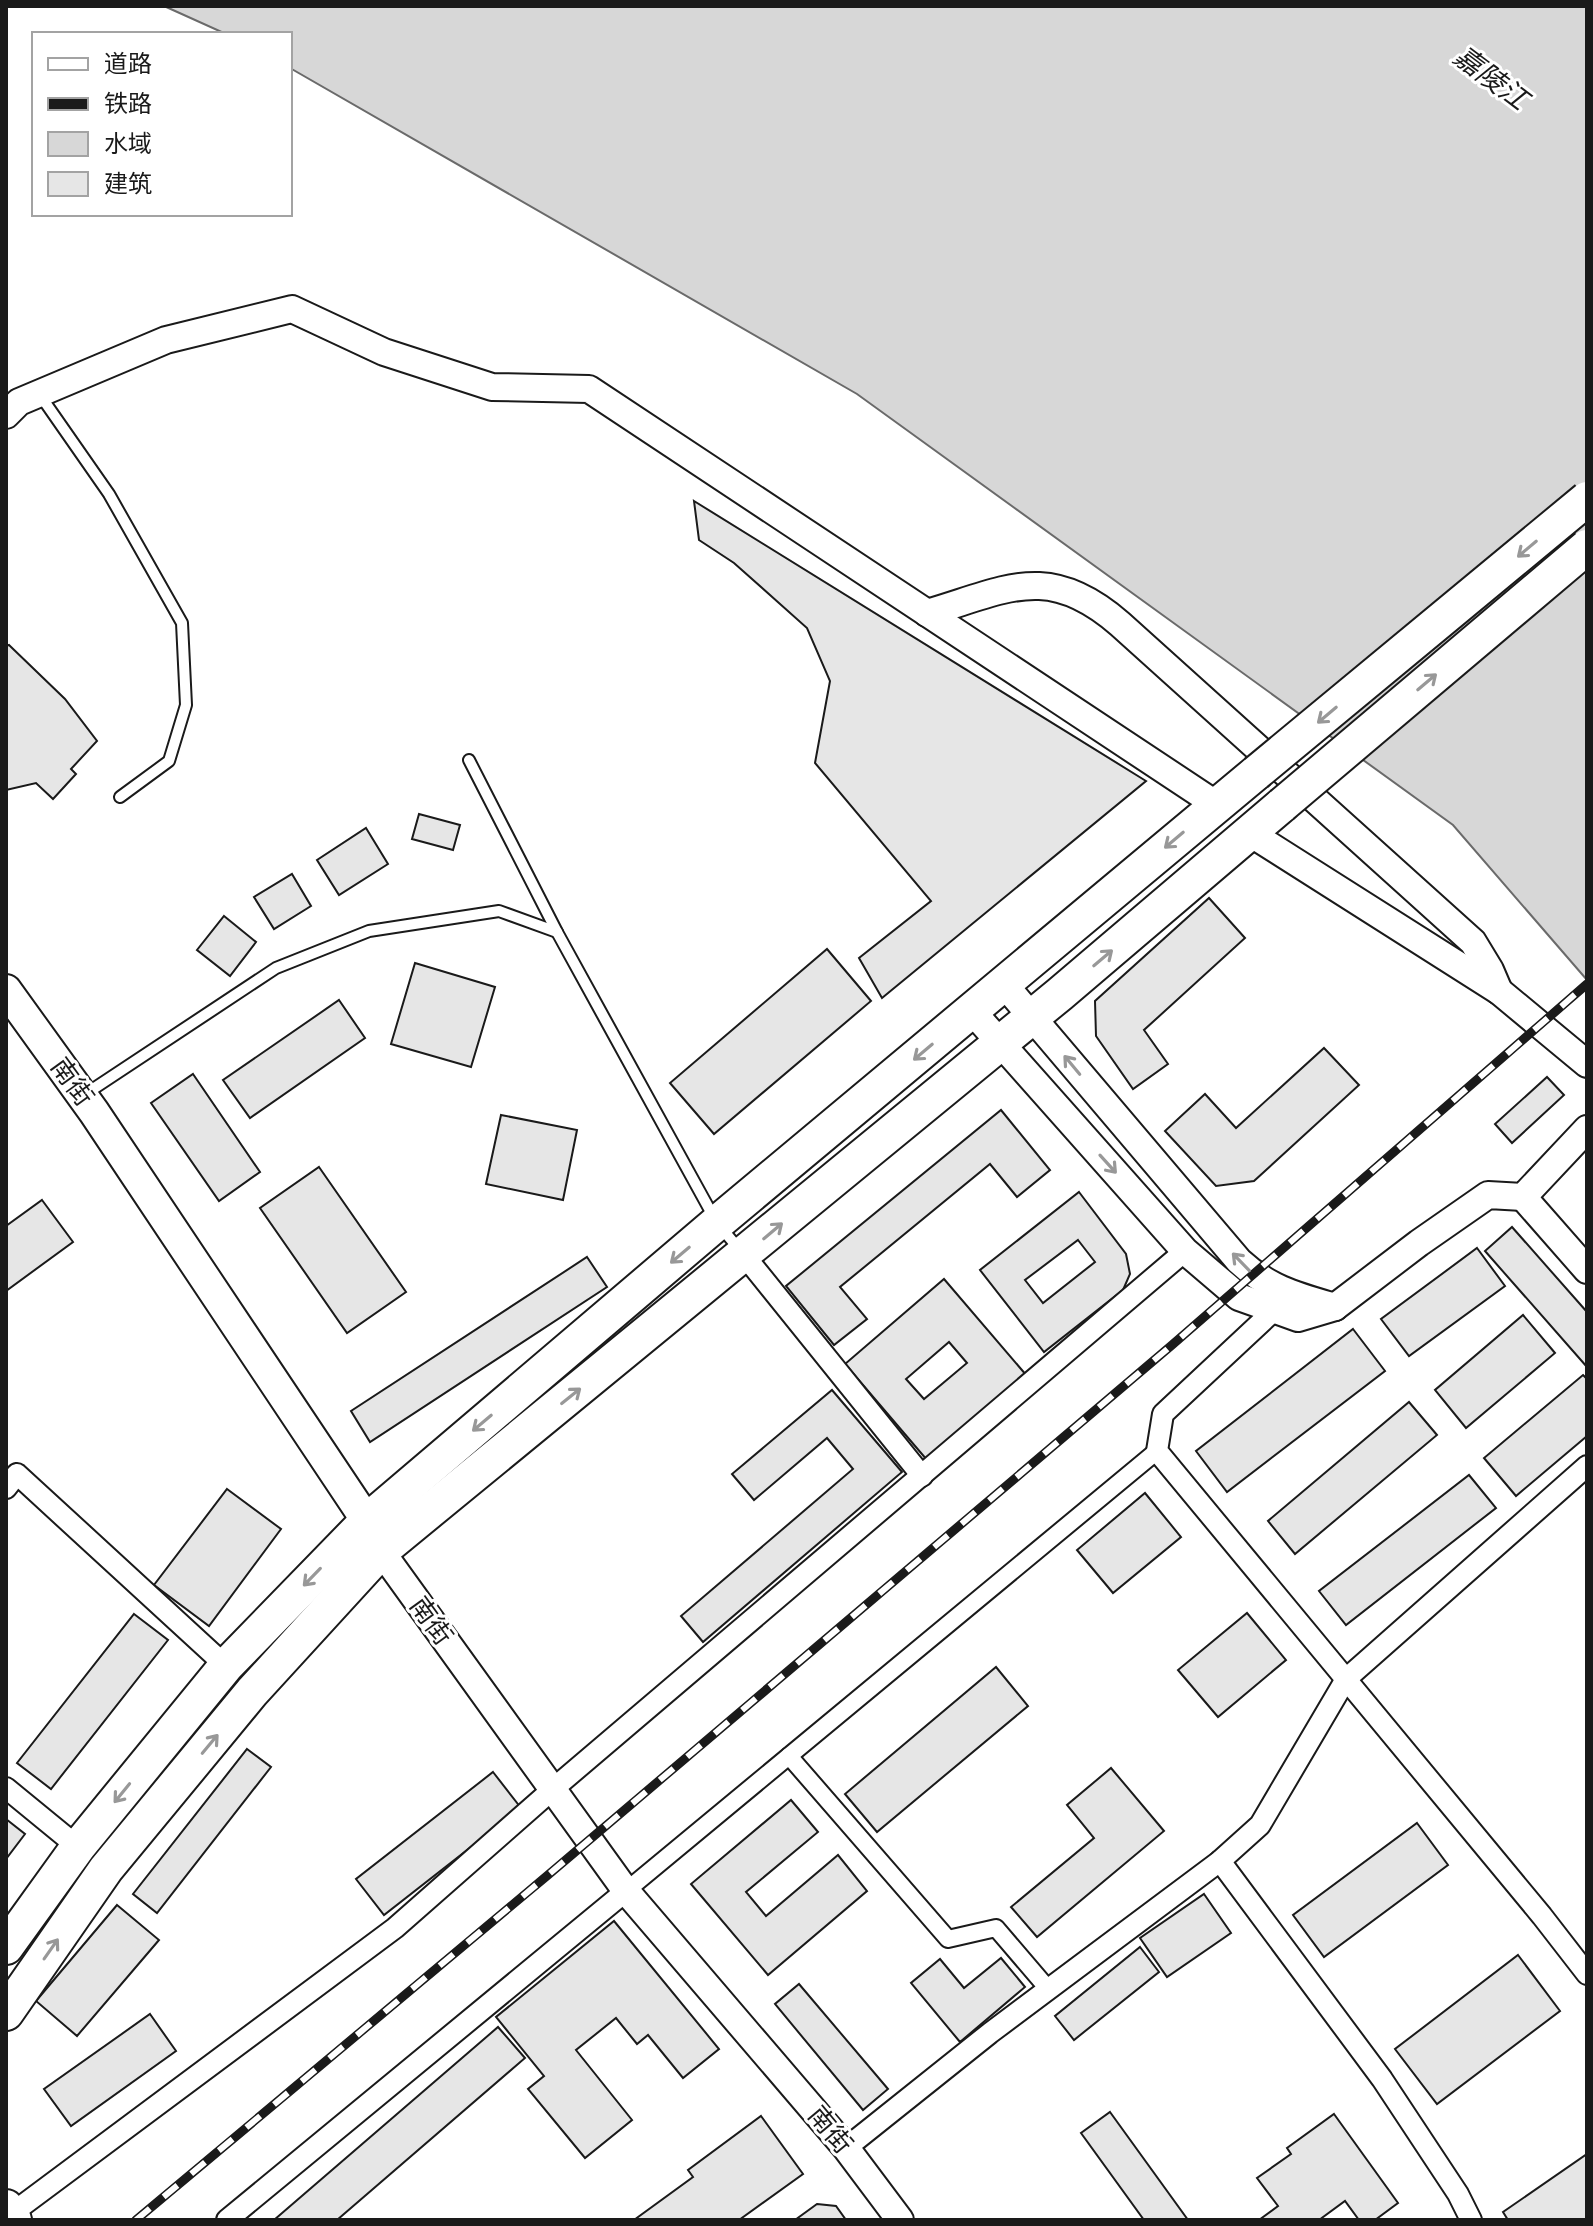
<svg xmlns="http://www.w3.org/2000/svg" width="1593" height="2226" font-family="Karla,'Noto Sans SC',sans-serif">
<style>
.water{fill:#d7d7d7;stroke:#6a6a6a;stroke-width:2}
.building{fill:#e6e6e6;stroke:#1a1a1a;stroke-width:2;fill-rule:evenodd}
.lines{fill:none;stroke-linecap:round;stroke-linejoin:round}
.service-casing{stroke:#1a1a1a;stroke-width:14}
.pedestrian-casing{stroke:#1a1a1a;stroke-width:20}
.minor-casing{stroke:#1a1a1a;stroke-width:24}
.tertiary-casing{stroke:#1a1a1a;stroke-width:30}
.secondary-casing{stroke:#1a1a1a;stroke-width:34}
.primary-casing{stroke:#1a1a1a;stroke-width:38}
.service{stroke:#fff;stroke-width:10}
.pedestrian{stroke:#fff;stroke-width:16}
.minor{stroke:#fff;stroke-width:20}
.tertiary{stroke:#fff;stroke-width:26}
.secondary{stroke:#fff;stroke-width:30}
.primary{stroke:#fff;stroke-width:34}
.rail-casing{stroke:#1a1a1a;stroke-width:9}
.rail{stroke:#fff;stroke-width:6;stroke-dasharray:18;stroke-linecap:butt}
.primary-bridge-casing{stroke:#1a1a1a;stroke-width:38;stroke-linecap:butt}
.primary-bridge{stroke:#fff;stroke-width:34}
.oneway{stroke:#989898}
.labels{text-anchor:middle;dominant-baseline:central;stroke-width:6;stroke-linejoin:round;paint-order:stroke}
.street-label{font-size:26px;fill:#1a1a1a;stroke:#fff}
.water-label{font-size:28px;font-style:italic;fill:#1a1a1a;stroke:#fff}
</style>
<rect width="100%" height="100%" fill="#fff"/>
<polygon class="water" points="164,6 1587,6 1587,980 1453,825 857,394 290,68 290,34 226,34"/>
<g class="building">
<polygon points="694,501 1146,781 882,998 859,958 931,901 815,763 830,681 807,628 734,563 699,540"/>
<polygon points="9,645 65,699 97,741 71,769 76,774 53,799 36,783 6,790 6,646"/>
<polygon points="419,814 460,825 453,850 412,839"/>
<polygon points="366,828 388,864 339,895 317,860"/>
<polygon points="292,874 311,906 274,929 254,897"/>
<polygon points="1209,898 1245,938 1144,1030 1168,1064 1133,1089 1096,1036 1095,1001"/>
<polygon points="224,916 256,942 230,976 197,950"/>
<polygon points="827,949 871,1001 714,1134 670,1083"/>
<polygon points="415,963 495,987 471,1067 391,1044"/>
<polygon points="339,1000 365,1038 250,1118 223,1080"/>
<polygon points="1324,1048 1359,1085 1254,1181 1216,1186 1165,1131 1205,1094 1236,1128"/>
<polygon points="193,1074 260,1172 219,1201 151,1103"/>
<polygon points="1547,1077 1564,1095 1512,1143 1495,1124"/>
<polygon points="1001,1110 1050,1170 1017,1197 990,1164 840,1287 867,1319 834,1345 786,1286"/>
<polygon points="501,1115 577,1130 563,1200 486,1184"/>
<polygon points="319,1167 406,1292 347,1333 260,1208"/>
<path d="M1079 1192 1126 1254 1130 1274 1123 1290 1044 1352 980 1270ZM1078 1240 1095 1262 1043 1303 1025 1280Z"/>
<polygon points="42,1200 73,1242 6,1291 6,1226"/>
<polygon points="1512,1227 1587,1312 1587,1367 1485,1251"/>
<polygon points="1477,1248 1505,1286 1409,1356 1381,1319"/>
<polygon points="587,1257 607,1287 370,1442 351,1411"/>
<path d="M944 1279 1027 1376 927 1460 845 1364ZM949 1342 967 1363 924 1399 906 1379Z"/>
<polygon points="1523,1315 1555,1353 1466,1428 1435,1390"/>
<polygon points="1353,1329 1385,1371 1227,1492 1196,1451"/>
<polygon points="1583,1375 1587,1379 1587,1436 1516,1496 1484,1458"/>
<polygon points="832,1390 902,1472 703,1642 681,1616 853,1469 827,1438 754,1500 732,1474"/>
<polygon points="1409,1402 1437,1435 1295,1554 1268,1521"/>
<polygon points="1469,1475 1496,1508 1346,1625 1319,1591"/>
<polygon points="227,1489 281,1529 209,1626 154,1585"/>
<polygon points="1145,1493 1181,1537 1113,1593 1077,1550"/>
<polygon points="1247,1613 1286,1660 1218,1717 1178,1670"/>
<polygon points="134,1614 168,1640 51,1789 17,1763"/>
<polygon points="996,1667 1028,1706 877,1832 845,1794"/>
<polygon points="247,1749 271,1767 157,1913 133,1894"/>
<polygon points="1111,1768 1164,1831 1037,1937 1011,1907 1094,1838 1067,1805"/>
<polygon points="493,1772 521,1808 384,1915 356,1879"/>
<polygon points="791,1800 818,1832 746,1892 766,1916 838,1855 867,1891 768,1975 691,1884"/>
<polygon points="6,1819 25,1834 6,1859"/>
<polygon points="1417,1823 1448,1865 1324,1957 1293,1915"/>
<polygon points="1204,1894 1231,1933 1167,1977 1140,1938"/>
<polygon points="117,1905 159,1940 77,2036 36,2001"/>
<polygon points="614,1921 719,2049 683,2078 648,2035 637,2044 616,2018 576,2050 632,2120 585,2158 528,2089 544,2076 496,2017"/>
<polygon points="1140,1947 1159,1972 1074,2040 1055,2016"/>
<polygon points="1518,1955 1560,2011 1437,2104 1395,2049"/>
<polygon points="1001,1958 1025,1987 960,2042 911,1983 940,1959 964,1988"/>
<polygon points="799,1984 888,2089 863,2110 775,2004"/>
<polygon points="150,2014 176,2051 71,2126 44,2089"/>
<polygon points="498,2027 525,2058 337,2220 274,2220"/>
<polygon points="1110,2112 1188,2220 1144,2220 1081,2133"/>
<polygon points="1334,2114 1398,2203 1375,2220 1359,2220 1345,2201 1319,2220 1259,2220 1278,2206 1257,2178 1291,2154 1287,2148"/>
<polygon points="761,2116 803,2174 739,2220 634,2220 693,2177 688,2170"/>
<polygon points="1587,2154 1587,2220 1508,2220 1503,2212"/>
<polygon points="817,2204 836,2206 846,2220 795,2220"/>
</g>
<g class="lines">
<defs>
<g id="service">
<polyline points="40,395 109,494 182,623 186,705 169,761 120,797"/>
<polyline points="469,760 557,932 717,1223 740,1250"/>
<polyline points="84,1095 276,968 369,931 499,911 557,932"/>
</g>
<g id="pedestrian">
<polyline points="789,1756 948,1939 996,1928 1049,1990"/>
<polyline points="626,1891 1157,1451"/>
</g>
<g id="minor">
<polyline points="744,1255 922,1476"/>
<polyline points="1284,1301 1163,1414 1157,1451 1542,1916 1587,1974"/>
<polyline points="6,1488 17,1474 226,1666"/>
<polyline points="6,1788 78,1847"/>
<polyline points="1220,1861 1382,2079 1458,2194 1471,2220"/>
<polyline points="846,2148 990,2033 1220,1861 1260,1825 1346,1679 1587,1466"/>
<polyline points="11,2214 395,1928 553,1789 1185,1251"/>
<polyline points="227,2220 626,1891"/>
</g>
<g id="tertiary">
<polyline points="6,415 19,402 166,340 292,309 384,352 492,387 589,389 1217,805"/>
<path d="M927 613C1006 590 1048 561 1120 624L1473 942 1490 970 1499 991"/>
<polyline points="1250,833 1499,991 1587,1064"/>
<path d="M1004 984 1239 1261C1269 1289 1297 1296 1335 1307"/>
<polyline points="972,1011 1185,1251 1239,1297 1298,1318 1335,1307 1419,1243 1488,1195 1523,1197 1587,1129"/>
<polyline points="1523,1197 1587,1270"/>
<polyline points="381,1551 626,1891 846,2148 900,2220"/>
</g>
<polyline id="secondary" points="6,990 94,1112 367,1521 377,1542"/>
<g id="primary">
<polyline points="6,1947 78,1847 226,1666 367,1521 717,1223 1256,773"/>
<polyline points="6,2013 106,1869 252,1692 381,1551 1060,994 1282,805"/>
<polyline points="6,2207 14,2220"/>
</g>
</defs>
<use href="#service" class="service-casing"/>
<use href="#pedestrian" class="pedestrian-casing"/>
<use href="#minor" class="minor-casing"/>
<use href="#tertiary" class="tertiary-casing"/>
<use href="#secondary" class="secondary-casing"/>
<use href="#primary" class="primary-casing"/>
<use href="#service" class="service"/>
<use href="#pedestrian" class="pedestrian"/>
<use href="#minor" class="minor"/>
<use href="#tertiary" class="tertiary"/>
<use href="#secondary" class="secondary"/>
<use href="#primary" class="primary"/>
<defs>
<polyline id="rail" points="136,2220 548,1875 1172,1345 1587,984"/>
</defs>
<use href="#rail" class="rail-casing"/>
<use href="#rail" class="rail"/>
<defs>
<g id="primary-bridge">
<polyline points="1256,773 1587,499"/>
<polyline points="1282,805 1587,547"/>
</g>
</defs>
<use href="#primary-bridge" class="primary-bridge-casing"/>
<use href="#primary-bridge" class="primary-bridge"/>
</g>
<defs><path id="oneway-shaft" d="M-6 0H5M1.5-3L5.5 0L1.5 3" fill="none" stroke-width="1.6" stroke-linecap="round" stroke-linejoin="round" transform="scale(2)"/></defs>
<g class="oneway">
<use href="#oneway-shaft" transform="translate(1527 549) rotate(140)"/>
<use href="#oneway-shaft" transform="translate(1427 682) rotate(-40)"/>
<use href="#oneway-shaft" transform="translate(1327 715) rotate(140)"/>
<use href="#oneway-shaft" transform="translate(1174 840) rotate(140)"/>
<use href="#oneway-shaft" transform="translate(1103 958) rotate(-40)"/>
<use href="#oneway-shaft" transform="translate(923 1052) rotate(140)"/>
<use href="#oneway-shaft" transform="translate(1072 1065) rotate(-130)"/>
<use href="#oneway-shaft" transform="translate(1108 1164) rotate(48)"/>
<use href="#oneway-shaft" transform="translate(773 1231) rotate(-40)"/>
<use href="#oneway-shaft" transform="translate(680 1255) rotate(140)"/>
<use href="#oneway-shaft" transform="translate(1241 1262) rotate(-134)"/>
<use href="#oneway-shaft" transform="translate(571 1396) rotate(-39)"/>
<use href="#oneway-shaft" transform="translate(482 1423) rotate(140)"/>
<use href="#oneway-shaft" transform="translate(312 1577) rotate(134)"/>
<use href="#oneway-shaft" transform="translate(210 1744) rotate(-50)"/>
<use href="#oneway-shaft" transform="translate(122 1793) rotate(129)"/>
<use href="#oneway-shaft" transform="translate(51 1949) rotate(-55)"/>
</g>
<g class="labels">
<g class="street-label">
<text transform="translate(72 1082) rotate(54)">南街</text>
<text transform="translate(431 1621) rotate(54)">南街</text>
<text transform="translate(830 2130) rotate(50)">南街</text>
</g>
<g class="water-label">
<text transform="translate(1491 78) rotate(37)">嘉陵江</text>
</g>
</g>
<rect width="1593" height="2226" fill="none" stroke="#1a1a1a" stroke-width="16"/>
<rect x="32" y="32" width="260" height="184" fill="#ffffff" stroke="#a3a3a3" stroke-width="2"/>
<rect x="48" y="58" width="40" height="12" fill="#ffffff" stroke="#a3a3a3" stroke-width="2"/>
<text x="104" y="72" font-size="24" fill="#1a1a1a">道路</text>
<rect x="48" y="98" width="40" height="12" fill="#1a1a1a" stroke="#a3a3a3" stroke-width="2"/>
<text x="104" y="112" font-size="24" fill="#1a1a1a">铁路</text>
<rect x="48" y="132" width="40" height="24" fill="#d7d7d7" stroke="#a3a3a3" stroke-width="2"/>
<text x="104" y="152" font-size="24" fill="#1a1a1a">水域</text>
<rect x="48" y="172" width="40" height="24" fill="#e6e6e6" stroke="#a3a3a3" stroke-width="2"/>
<text x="104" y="192" font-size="24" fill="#1a1a1a">建筑</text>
</svg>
